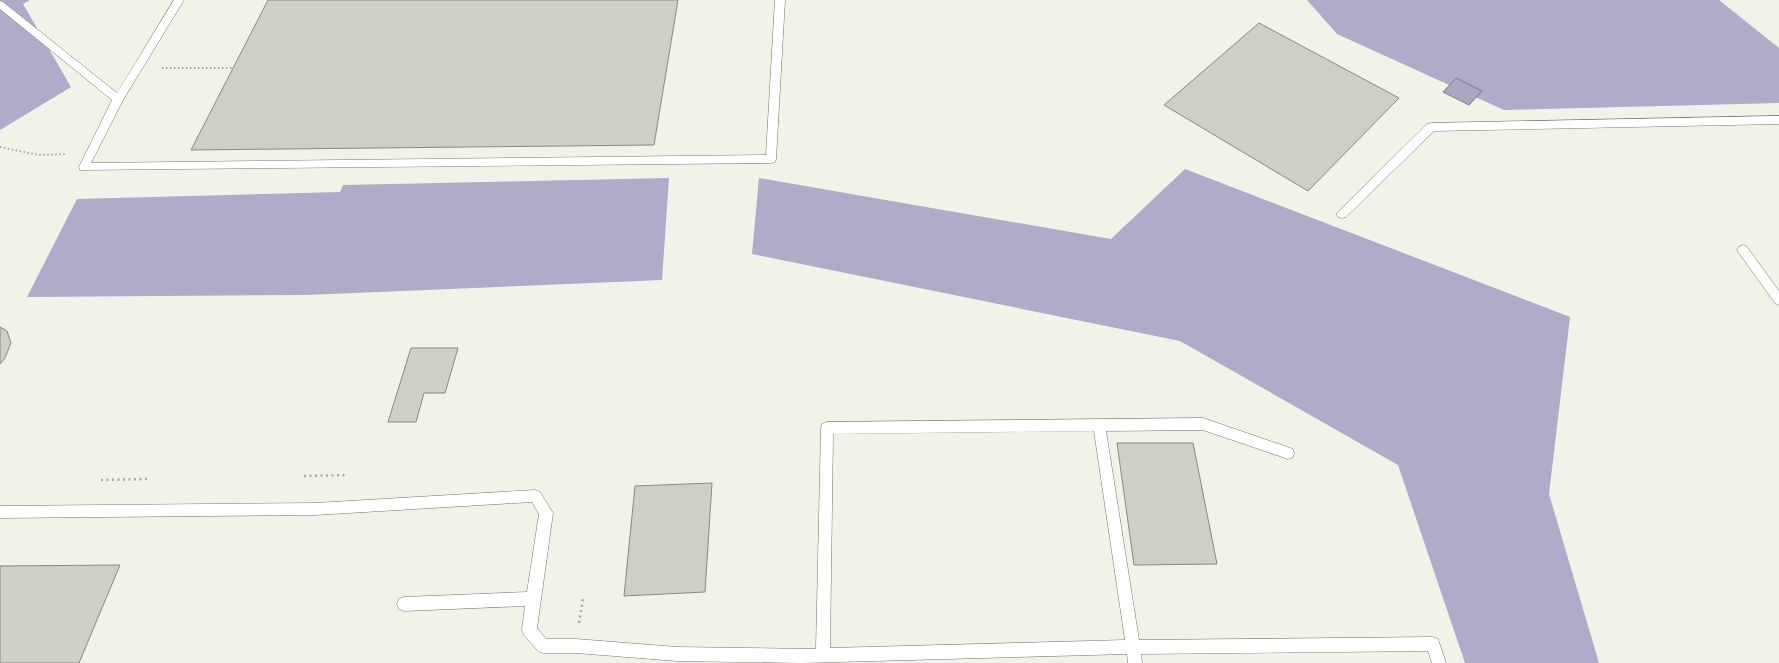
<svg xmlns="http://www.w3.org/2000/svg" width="1779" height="663" font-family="Lora,serif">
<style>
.forest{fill:#b0abc8}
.water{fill:#aba7c3;stroke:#7d7a8d}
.building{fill:#cecfc5;stroke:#88897f}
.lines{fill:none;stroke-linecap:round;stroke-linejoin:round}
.service-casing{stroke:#73746a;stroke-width:1}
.path-far1{stroke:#a7a8a0;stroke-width:2;stroke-dasharray:1.5 2.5;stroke-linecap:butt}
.path{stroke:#a7a8a0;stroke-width:2.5;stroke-dasharray:2 3.5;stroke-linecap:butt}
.service{fill:#fff;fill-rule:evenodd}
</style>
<rect width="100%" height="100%" fill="#f1f2e8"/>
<g class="forest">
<polygon points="0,0 30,0 23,4 71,87 0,130"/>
<polygon points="1307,0 1719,0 1779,48 1779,103 1504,110 1337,34"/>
<polygon points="1185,169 1570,317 1549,494 1599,663 1465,663 1398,465 1180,341 752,254 759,178 1111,239"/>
<polygon points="669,178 662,280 306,295 27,297 77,199 340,192 343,185"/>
</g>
<polygon class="water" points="1456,78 1482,91 1469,105 1443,92"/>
<g class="building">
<polygon points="268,0 678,0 654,145 191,150"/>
<polygon points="1259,23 1399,98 1308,191 1164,105"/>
<polygon points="0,327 7,331 11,343 5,358 0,364"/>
<polygon points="411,348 458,348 445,393 424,393 416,422 388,422"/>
<polygon points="1117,443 1193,443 1217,564 1134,565"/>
<polygon points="712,483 705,592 624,596 635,486"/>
<polygon points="120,565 79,663 0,663 0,566"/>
</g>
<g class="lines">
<defs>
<g id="service">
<polygon points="174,0 184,0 123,100 91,163 766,155 775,0 785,0 776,159 775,162 771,163 80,170 79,167 112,100 0,9 0,1 3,2 117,93"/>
<polygon points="1779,116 1779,124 1434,131 1346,217 1342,218 1338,217 1336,214 1427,124 1431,123"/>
<polygon points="1743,245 1747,247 1779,291 1779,305 1775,303 1739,253 1737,250 1739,247"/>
<path d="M1203 418 1293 449 1294 453 1293 457 1288 459 1203 430 1106 431 1139 640 1433 637 1438 639 1446 663H1432L1428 651 1141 654 1142 663H1128L1127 654 802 663 677 661 576 653H543L538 651 524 635 522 630 525 606 404 611 399 609 397 604 399 599 404 597 527 592 539 514 532 502 315 515 0 518V506L315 503 535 490 540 492 553 513 537 628 546 639H576L677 647 816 649 821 428 822 424 827 422ZM1094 431 1125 640 830 648 833 434Z"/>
</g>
</defs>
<use href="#service" class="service-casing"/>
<g class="path-far1">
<polyline points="162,68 233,68"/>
<polyline points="0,147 39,155 67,154"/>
</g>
<g class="path">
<polyline points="304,476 348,475"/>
<polyline points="101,480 150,479"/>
<polyline points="579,623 583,599"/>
</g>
<use href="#service" class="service"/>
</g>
</svg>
